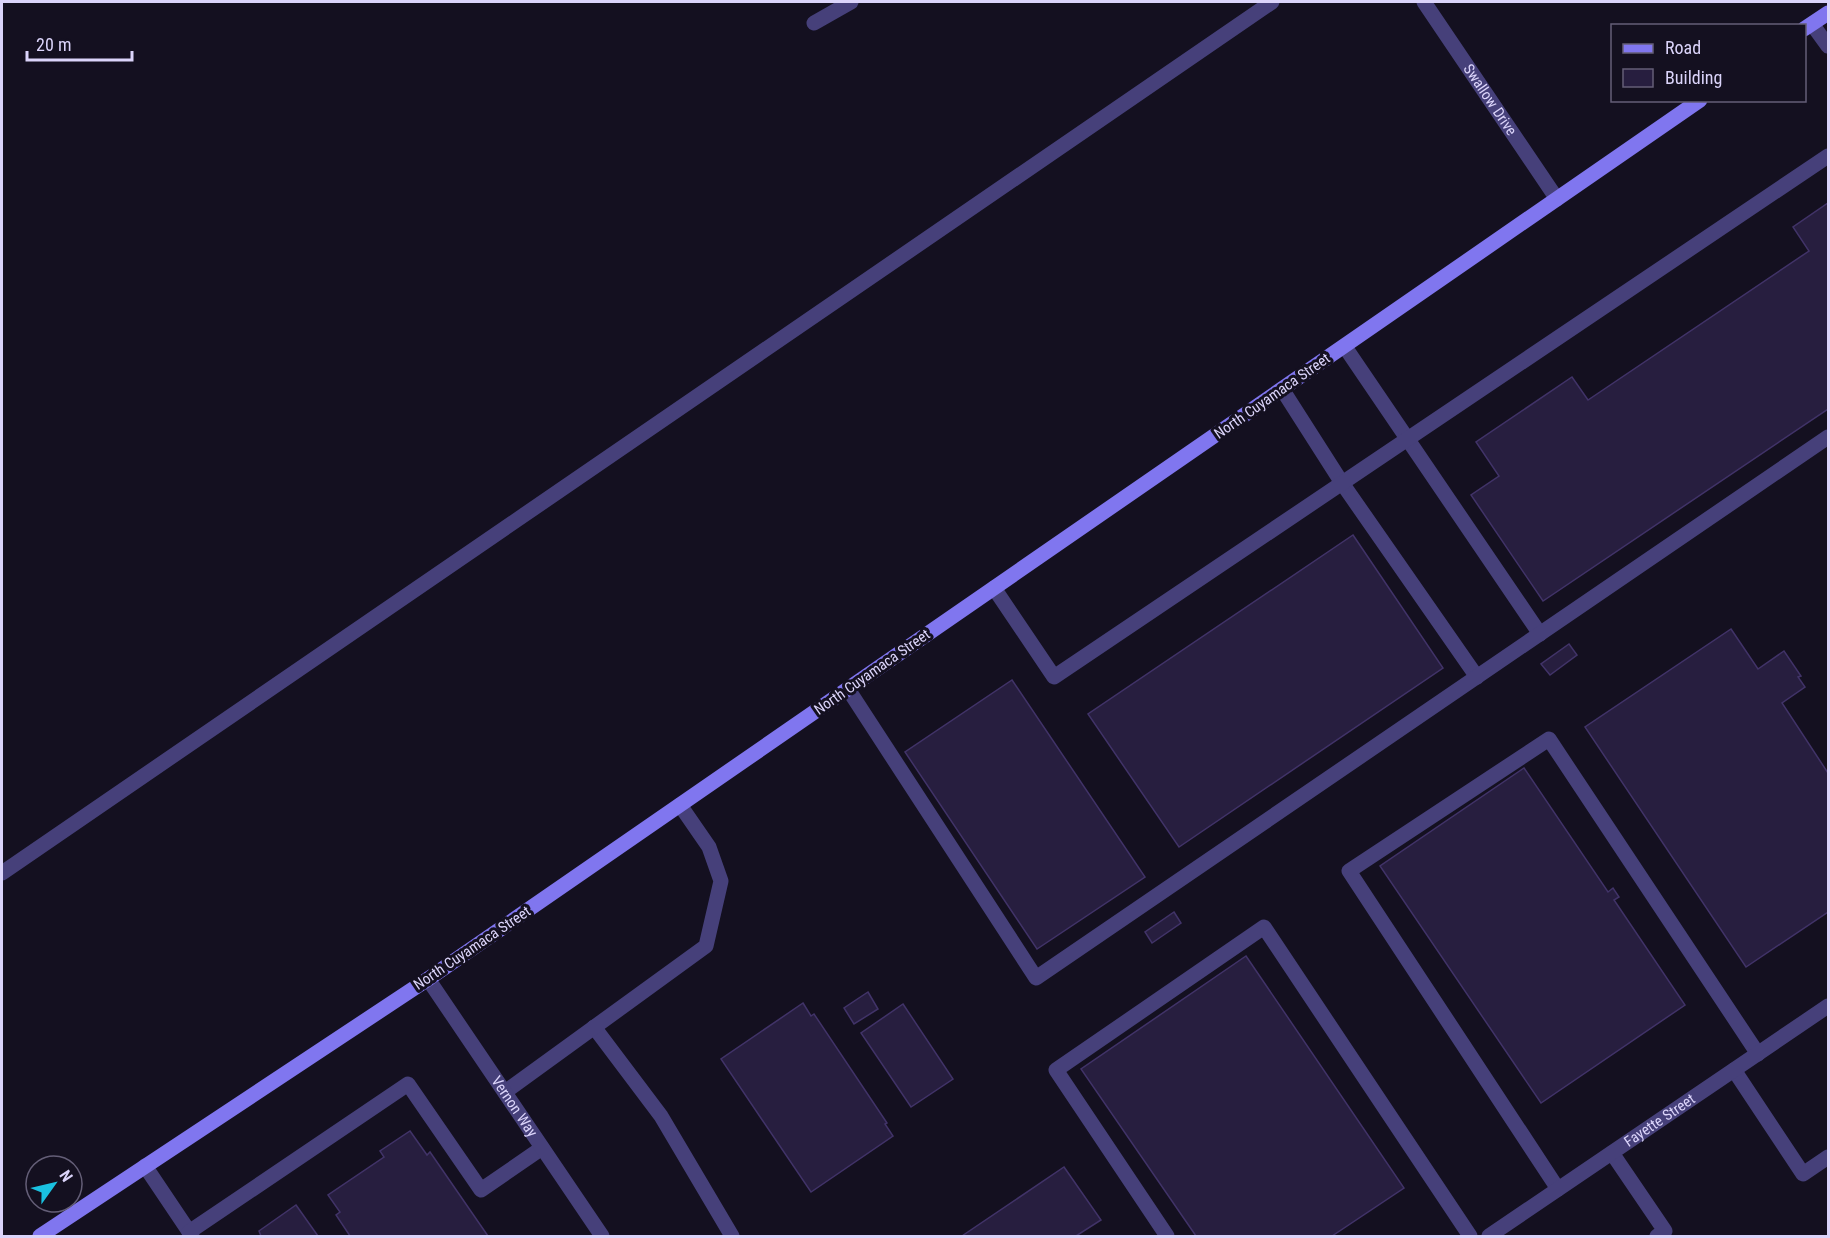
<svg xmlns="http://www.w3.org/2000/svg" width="1830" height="1238" font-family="'Roboto Condensed',sans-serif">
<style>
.building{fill:#271e3f;stroke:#413368;stroke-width:1.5}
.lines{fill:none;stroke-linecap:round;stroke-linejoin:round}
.service{stroke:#46407a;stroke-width:15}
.minor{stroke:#46407a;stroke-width:15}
.tertiary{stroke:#46407a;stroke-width:15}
.secondary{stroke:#8076ef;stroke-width:15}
.labels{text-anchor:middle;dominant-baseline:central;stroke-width:6;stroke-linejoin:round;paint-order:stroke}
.street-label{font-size:15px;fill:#dbd4fa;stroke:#141020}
</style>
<rect width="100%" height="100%" fill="#141020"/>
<g class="building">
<polygon points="1828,203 1828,409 1543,601 1471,495 1499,476 1476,442 1572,377 1588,400 1809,251 1793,227"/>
<polygon points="1353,535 1443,668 1179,847 1088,714"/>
<polygon points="1731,629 1758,669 1784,651 1801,676 1798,677 1805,687 1782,703 1828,773 1828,912 1746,967 1585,727"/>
<polygon points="1569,644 1577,655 1550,675 1541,664"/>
<polygon points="1012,680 1145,877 1037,949 905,752"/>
<polygon points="1524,768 1608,892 1613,888 1619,897 1614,900 1685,1005 1541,1103 1380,866"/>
<polygon points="1174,912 1181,923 1152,943 1145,932"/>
<polygon points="1246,956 1404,1188 1332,1236 1196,1236 1081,1069"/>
<polygon points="868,992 878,1009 854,1024 844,1008"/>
<polygon points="803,1003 811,1016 814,1014 887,1123 885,1124 893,1136 811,1192 721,1059"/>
<polygon points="903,1004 953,1079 911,1107 861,1033"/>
<polygon points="410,1131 427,1155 430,1152 488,1236 350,1236 336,1215 340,1212 328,1195 384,1157 380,1151"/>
<polygon points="1064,1167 1101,1220 1076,1236 962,1236"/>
<polygon points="296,1205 318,1236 261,1236 259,1231"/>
</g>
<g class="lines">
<g class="service">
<polyline points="1812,24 1828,46"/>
<polyline points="1345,347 1540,634"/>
<polyline points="1282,389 1342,483 1477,677"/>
<polyline points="994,588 1054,677 1828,156"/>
<polyline points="848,689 1036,978 1828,437"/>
<polyline points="594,1027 661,1116 732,1236"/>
<polyline points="1734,1070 1803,1174 1828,1157"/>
<polyline points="505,1092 706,946 721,881 709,847 680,805"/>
<polyline points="1612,1153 1665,1231 1657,1236"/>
<polyline points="145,1166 192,1236"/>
<polyline points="1558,1189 1349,871 1549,739 1758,1054"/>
<polyline points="189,1232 408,1084 481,1190 542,1148"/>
<polyline points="1167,1236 1056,1070 1264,927 1470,1236"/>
</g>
<g class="minor">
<polyline points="814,23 851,2"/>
<polyline points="2,873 1272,2"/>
<path id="s1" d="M1489 1236 1828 1006"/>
</g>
<g class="tertiary">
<path id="s2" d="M1424 2 1557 199"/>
<path id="s3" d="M428 979 602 1236"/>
</g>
<g class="secondary">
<polyline points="1804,29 1828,13"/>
<polyline points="40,1236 428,979 1700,100"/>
</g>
</g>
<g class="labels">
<g class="street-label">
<text stroke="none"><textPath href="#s2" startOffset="118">Swallow Drive</textPath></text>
<text transform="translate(1272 396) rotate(-35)">North Cuyamaca Street</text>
<text transform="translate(872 672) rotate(-35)">North Cuyamaca Street</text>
<text transform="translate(472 948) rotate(-34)">North Cuyamaca Street</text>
<text stroke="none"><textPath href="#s3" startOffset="154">Vernon Way</textPath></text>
<text stroke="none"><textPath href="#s1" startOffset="206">Fayette Street</textPath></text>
</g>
</g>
<rect width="1830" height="1238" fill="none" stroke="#dbd4fa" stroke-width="6"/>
<rect x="1611" y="24" width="195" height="78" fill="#141020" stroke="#645e77" stroke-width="1.5"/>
<rect x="1623" y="44" width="30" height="9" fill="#8076ef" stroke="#645e77" stroke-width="1.5"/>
<text x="1665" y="54" font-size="18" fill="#dbd4fa">Road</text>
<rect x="1623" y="69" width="30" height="18" fill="#271e3f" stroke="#645e77" stroke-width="1.5"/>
<text x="1665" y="84" font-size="18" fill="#dbd4fa">Building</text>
<g transform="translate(54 1184) rotate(56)"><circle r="28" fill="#141020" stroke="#645e77" stroke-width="1.5"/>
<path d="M0-4.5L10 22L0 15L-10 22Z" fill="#1ac1e0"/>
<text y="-9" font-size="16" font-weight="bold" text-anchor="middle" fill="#dbd4fa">N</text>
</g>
<path d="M27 51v9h105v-9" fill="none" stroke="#dbd4fa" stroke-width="3"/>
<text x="36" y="51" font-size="18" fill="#dbd4fa" stroke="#141020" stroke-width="4.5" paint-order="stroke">20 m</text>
</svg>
